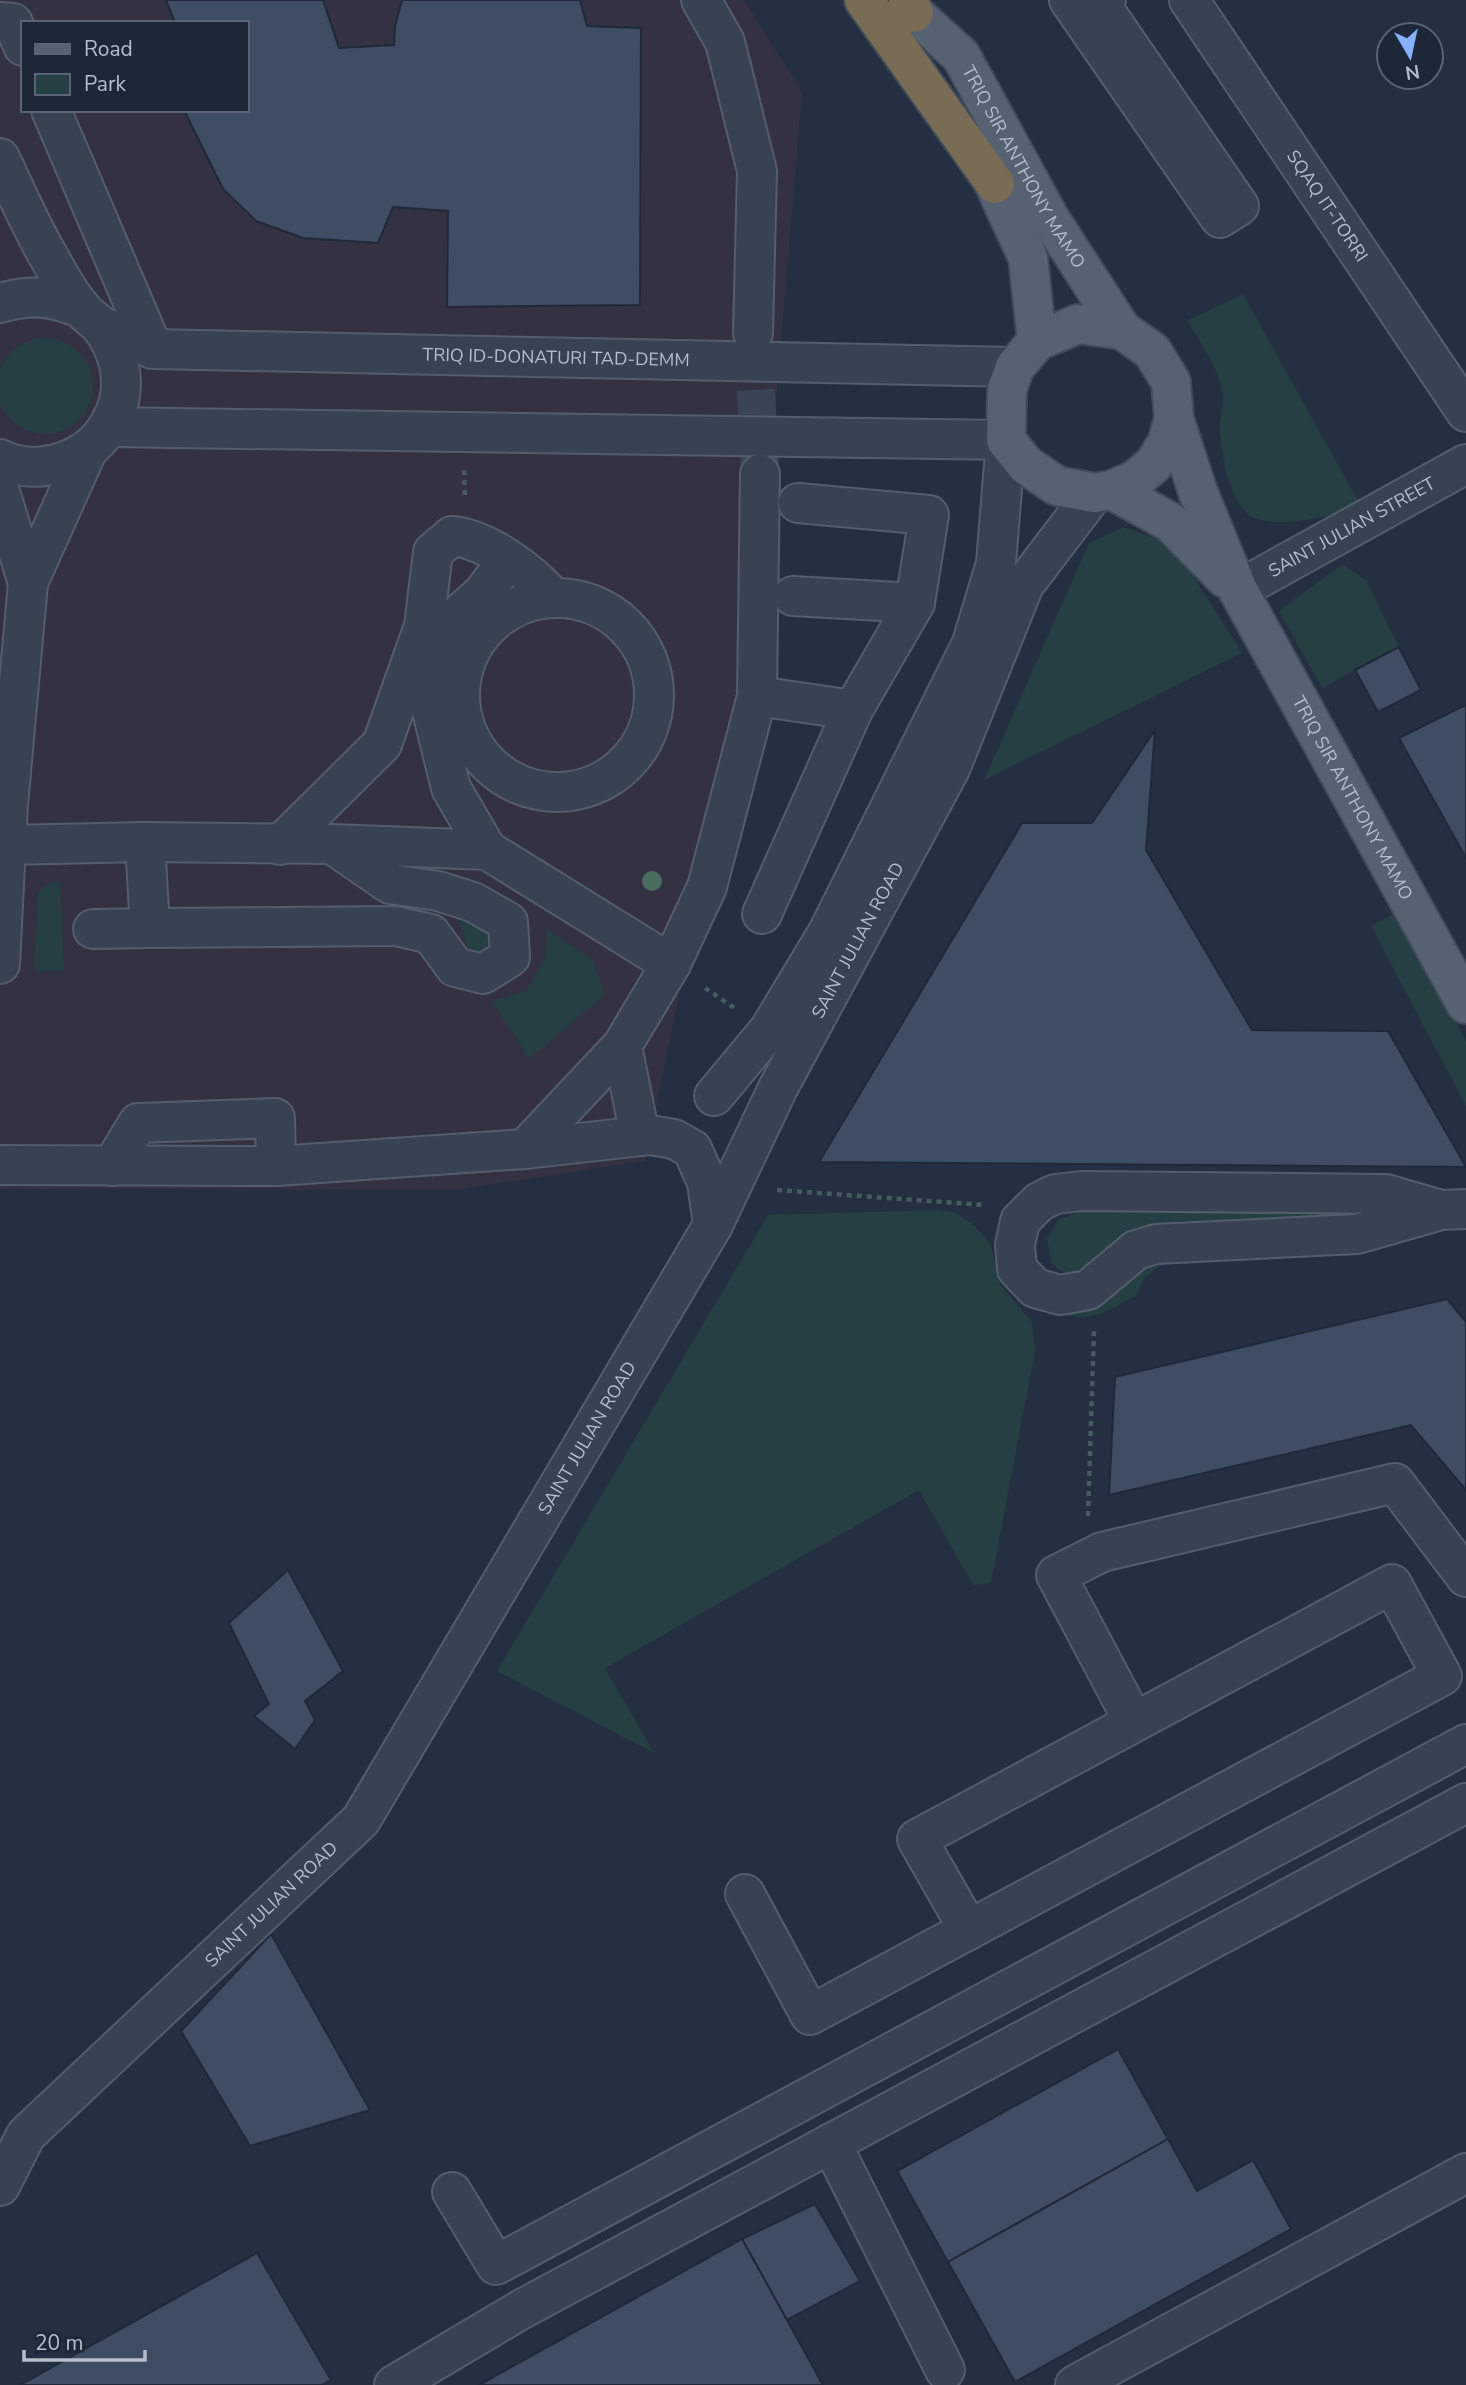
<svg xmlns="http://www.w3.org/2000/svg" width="1466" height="2385" font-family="'Nunito Sans',sans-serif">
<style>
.medical{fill:#333142;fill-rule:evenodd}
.green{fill:#263f43}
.building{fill:#3f4d62;stroke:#1f2939;stroke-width:2}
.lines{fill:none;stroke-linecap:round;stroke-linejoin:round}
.minor-tunnel{stroke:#3a4457;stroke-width:38;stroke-dasharray:38 19;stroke-linecap:butt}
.minor-casing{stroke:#535d6c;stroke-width:42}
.major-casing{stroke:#424b5b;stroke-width:42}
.highway-casing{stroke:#404a59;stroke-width:42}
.path{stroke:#445c60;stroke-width:4.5;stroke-dasharray:5 5;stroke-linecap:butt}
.minor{stroke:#384252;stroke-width:38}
.major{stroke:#566172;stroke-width:38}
.highway{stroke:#786c54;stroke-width:38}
.tree{fill:#4a6d60}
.labels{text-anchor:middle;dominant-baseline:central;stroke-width:5;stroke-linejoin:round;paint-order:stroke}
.street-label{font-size:18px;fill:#b5bdcc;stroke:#1d2737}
</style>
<rect width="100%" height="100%" fill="#242f42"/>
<path class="medical" d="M0 0H744L802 92 759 603 645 1161 455 1190 0 1189ZM23 23H247V110H23Z"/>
<g class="green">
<path d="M1243 294 1362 508C1329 515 1291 528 1257 519 1230 511 1221 453 1220 429 1219 419 1224 408 1223 397 1223 375 1199 340 1187 321Z"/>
<circle cx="45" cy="386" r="48"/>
<polygon points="1124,527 1174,545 1242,653 984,780 1089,543"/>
<polygon points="1343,564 1366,580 1399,647 1322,688 1279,611"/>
<polygon points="60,881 64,971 34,972 38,892 50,882"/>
<polygon points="1397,912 1466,1041 1466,1106 1371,926"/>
<path d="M485 916 503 949 473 958C465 945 463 931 457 917Z"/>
<polygon points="547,929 592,959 605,995 529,1059 492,1001 527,990 546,956"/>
<polygon points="938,1210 956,1213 976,1227 991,1245 1000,1285 1032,1322 1035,1351 991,1583 973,1585 919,1490 605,1668 654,1753 497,1671 768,1215"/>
<polygon points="1079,1212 1380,1212 1380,1218 1178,1221 1129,1243 1104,1266 1069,1276 1052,1264 1047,1239 1058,1220"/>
<path d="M1184 1248 1144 1278 1137 1295C1106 1312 1088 1325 1052 1312L1036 1283 1152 1259Z"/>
</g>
<g class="building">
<polygon points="166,0 323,0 339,48 394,45 395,26 402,0 580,0 587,26 641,28 640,305 447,307 448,211 393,207 378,243 303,238 256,221 223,189 184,110 247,110 247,23 175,23"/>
<polygon points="1399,647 1421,690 1378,712 1355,670"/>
<polygon points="1466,705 1466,858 1399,738"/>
<polygon points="1155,730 1146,850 1252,1030 1388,1031 1466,1167 819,1162 1022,823 1092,823"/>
<polygon points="1447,1299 1466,1322 1466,1490 1411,1425 1109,1495 1115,1377"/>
<polygon points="288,1570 343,1671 305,1701 315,1720 295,1749 254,1716 269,1704 229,1623"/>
<polygon points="271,1934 370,2110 250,2146 181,2031"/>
<polygon points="1118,2049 1168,2139 948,2262 897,2171"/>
<polygon points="1168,2139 1197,2191 1253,2160 1291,2229 1015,2382 948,2262"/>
<polygon points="815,2204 860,2281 787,2320 742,2239"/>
<polygon points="742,2239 823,2385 479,2385"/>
<polygon points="257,2253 331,2380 322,2385 20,2385"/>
</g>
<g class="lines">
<polyline class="minor-tunnel" points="753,333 760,469"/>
<defs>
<g id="minor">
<polyline points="701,0 725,42 757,171 753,333"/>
<polyline points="1069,0 1220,218 1239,206 1100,4 1106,0"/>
<path id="s1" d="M1189 0 1466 412"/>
<polyline points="0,22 13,23 23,46"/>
<polyline points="51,110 153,349"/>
<path d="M0 158C16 192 31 227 50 259 59 276 70 295 82 309 87 316 96 320 101 327 120 351 127 385 115 413 108 429 97 444 82 453 57 468 26 472 0 459"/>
<path d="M0 303C30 294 53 296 82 309"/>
<path id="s2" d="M101 326 153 349 1015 367"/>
<polyline points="109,427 1006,440 996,563 972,643 828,932 769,1030 714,1096"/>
<polyline points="0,492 28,583 88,449"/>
<path id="s3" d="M1238 590 1466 464"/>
<polyline points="793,596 915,603"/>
<circle cx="557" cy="695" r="97"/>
<polyline points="757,696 853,710"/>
<polyline points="145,842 150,928 396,926 431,934 455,967 483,974 510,957 508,922 473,902 438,891 390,884 332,844"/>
<polyline points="6,845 145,842 332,844 487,850 671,964"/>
<path d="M280 845 382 744 424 626 433 552 452 536C486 539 530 571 552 597"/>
<polyline points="487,850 451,788 428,695 446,626 482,594 508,560"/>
<polyline points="762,914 853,710 915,603 929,515 798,503"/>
<polyline points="93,929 150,928"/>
<polyline points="0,964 8,805 28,583"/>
<polyline points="622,1046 640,1136"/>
<polyline points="525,1149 622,1046 671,964 707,887 757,696 760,474"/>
<polyline points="0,1165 276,1166 525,1149 650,1135 674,1139 692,1149 707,1182 713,1225"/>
<polyline points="112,1166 138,1123 275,1118 276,1166"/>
<polyline points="1441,1210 1386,1194 1082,1191 1055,1194 1039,1202 1020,1221 1015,1245 1017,1269 1035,1288 1060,1295 1088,1290 1136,1250 1156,1244 1357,1234 1441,1210 1466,1209"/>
<polyline points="1134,1722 1056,1575 1102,1552 1395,1483 1466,1577"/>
<polyline points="745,1894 810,2015 1442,1676 1392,1584 917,1839 969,1930"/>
<polyline points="831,2143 945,2370"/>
<path id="s4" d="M0 2186 26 2135 361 1820 713 1225 778 1088 950 769 1024 585 1094 493"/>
<polyline points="452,2192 496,2265 1466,1744"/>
<polyline points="394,2385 522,2309 1466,1803"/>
<polyline points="1075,2385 1466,2173"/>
</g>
<g id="major">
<path id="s5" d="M914 13 961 56 1050 219 1122 330 1152 351 1171 382 1174 419 1198 492 1238 590 1466 1004"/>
<polyline points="980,153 1028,258 1037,341"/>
<polyline points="1122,330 1078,324 1037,341 1015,367 1007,389 1006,440 1026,465 1057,486 1094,493 1112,490 1135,480 1154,464 1167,443 1174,419"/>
<polyline points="1112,490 1170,522 1225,578"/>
</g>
<g id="highway">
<polyline points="864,0 995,184"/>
<polyline points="908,0 914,13"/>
</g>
</defs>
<use href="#minor" class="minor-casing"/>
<use href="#major" class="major-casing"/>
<use href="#highway" class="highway-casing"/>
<g class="path">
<polyline points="464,470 465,500"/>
<polyline points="705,988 736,1009"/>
<polyline points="777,1190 985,1205"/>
<polyline points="1088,1516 1094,1329"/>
</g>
<use href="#minor" class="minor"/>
<use href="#major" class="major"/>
<use href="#highway" class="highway"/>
</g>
<circle class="tree" cx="652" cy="881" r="10"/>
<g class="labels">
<g class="street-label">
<text stroke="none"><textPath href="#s5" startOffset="191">TRIQ SIR ANTHONY MAMO</textPath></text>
<text stroke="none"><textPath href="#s1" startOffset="248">SQAQ IT-TORRI</textPath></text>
<text stroke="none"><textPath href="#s2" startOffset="460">TRIQ ID-DONATURI TAD-DEMM</textPath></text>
<text stroke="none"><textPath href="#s3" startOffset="130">SAINT JULIAN STREET</textPath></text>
<text stroke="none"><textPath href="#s5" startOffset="912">TRIQ SIR ANTHONY MAMO</textPath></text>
<text stroke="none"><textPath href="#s4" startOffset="1528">SAINT JULIAN ROAD</textPath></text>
<text stroke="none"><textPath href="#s4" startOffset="961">SAINT JULIAN ROAD</textPath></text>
<text stroke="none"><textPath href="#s4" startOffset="394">SAINT JULIAN ROAD</textPath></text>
</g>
</g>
<rect x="21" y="21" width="228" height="91" fill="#1d2737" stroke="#5a6373" stroke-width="2"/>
<rect x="35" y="44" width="35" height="10" fill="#566172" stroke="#5a6373" stroke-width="2"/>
<text x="84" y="56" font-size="21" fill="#b5bdcc">Road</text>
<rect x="35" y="74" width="35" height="21" fill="#263f43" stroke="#5a6373" stroke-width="2"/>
<text x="84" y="91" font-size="21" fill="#b5bdcc">Park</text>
<g transform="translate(1410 56) rotate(171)"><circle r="33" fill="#1d2737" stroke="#5a6373" stroke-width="2"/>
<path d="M0-5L12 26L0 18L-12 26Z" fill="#87b1ff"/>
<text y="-10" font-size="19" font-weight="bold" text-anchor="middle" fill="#b5bdcc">N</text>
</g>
<path d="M24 2350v10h121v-10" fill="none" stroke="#b5bdcc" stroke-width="3.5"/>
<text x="35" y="2350" font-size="21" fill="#b5bdcc" stroke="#1d2737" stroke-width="5" paint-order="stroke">20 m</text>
</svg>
